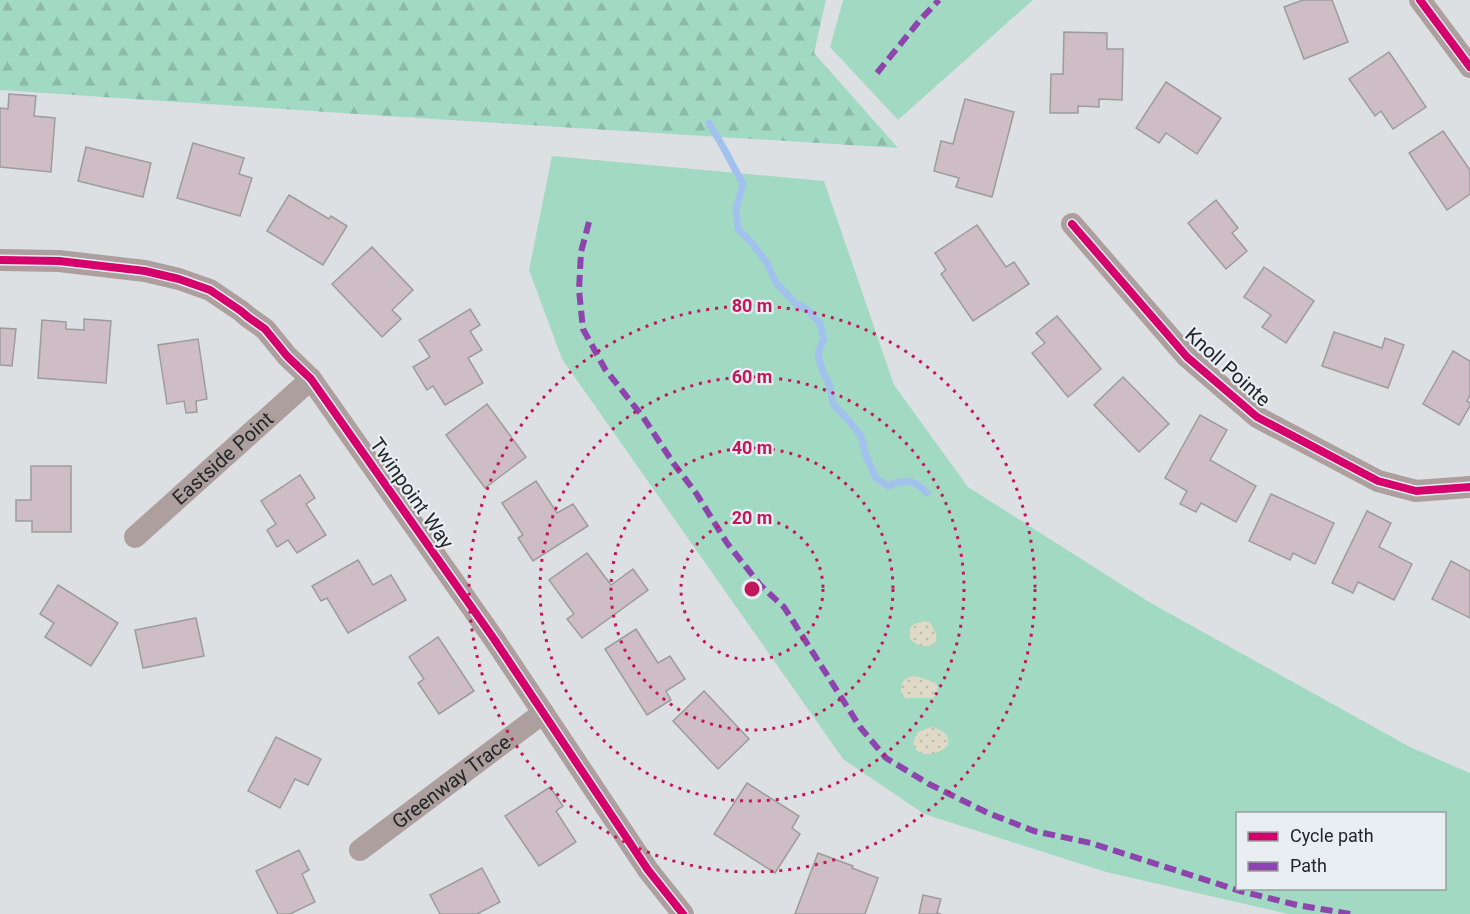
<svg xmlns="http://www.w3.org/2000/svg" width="1470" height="914" font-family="Roboto,sans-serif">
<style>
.green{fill:#a2d9c3;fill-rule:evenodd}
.forest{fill:url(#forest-firs)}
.sand{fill:url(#sand-dots)}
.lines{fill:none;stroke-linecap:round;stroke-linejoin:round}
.stream{stroke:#a2c2ed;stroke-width:7}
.building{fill:#cebdc5;stroke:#9c9c9d;stroke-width:1.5}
.street{stroke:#ac9f9e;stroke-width:22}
.quiet{stroke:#8e44ad;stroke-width:6;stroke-dasharray:12 6;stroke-linecap:butt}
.cycleway-casing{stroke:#e8eef2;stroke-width:11}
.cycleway{stroke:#d6006c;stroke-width:8}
.ring{fill:none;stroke:#c2185b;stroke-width:3;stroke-dasharray:3 6}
.labels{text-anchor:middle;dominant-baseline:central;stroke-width:4.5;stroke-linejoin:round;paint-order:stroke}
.street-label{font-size:20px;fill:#232627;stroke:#e8eef2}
.centre{fill:#c2185b;stroke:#e8eef2;stroke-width:3}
.ring-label{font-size:18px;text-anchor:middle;font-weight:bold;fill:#c2185b;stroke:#e8eef2;stroke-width:4.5;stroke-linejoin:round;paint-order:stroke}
</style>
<defs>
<pattern id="forest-firs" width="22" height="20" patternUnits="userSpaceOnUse" patternTransform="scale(1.5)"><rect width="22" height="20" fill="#a2d9c3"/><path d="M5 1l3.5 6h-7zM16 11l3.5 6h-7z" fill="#8bbaa8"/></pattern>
<pattern id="sand-dots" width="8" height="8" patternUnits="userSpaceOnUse" patternTransform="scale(1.5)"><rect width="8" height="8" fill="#dfdac7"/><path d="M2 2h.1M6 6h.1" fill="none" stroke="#bfbbab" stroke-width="1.8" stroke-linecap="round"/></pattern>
</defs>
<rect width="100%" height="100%" fill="#dde0e2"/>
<g class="green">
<polygon points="843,0 1033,0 898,120 830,47"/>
<path d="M552 156 824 181 894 385 968 487 1149 602 1410 747 1470 773V914H1288L1106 872 924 814 843 759 562 359 529 270ZM1238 814H1444V888H1238Z"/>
</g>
<polygon class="forest" points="0,0 826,0 814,53 898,148 386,116 0,90"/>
<g class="sand">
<path d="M925 621 929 622C949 646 924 653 910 639V628L914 624Z"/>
<path d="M915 676 934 682 938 687 936 695 932 698H905L901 691C901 681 905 677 915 676Z"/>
<path d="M932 727C941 729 950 734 948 745 934 761 902 755 918 732Z"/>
</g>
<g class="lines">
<path class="stream" d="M709 123 723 147 743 184 736 209 738 229 752 243 767 263 776 283 795 303 809 311 820 324 824 338 818 354 823 372 830 386 833 404 849 421 861 436 866 456 876 478 888 486C906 479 913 478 927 493"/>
</g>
<g class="building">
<polygon points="1303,0 1332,0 1348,42 1304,59 1284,7"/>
<polygon points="1064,32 1107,33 1107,49 1123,49 1122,100 1099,99 1099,107 1078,106 1078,113 1050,113 1051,74 1063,74"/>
<polygon points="1389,52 1426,107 1393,129 1381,111 1375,116 1349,79"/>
<polygon points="1166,82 1221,118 1197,154 1166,133 1159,143 1136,128"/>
<polygon points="9,94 36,96 34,116 55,118 51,172 0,167 0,108 8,109"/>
<polygon points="965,99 1014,112 992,197 956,187 959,178 934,171 941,141 953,144"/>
<polygon points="1443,131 1470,170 1470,194 1447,210 1409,153"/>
<polygon points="193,143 244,158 239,174 252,178 240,216 177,198"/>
<polygon points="86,147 151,163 143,197 78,181"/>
<polygon points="289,195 329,219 331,216 347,226 323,265 267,231"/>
<polygon points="1216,200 1238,228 1232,233 1247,251 1226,269 1188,223"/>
<polygon points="977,225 1006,267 1014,262 1029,284 973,321 941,274 946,270 935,253"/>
<polygon points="372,247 413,290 392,310 401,319 382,337 332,284"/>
<polygon points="1264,267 1314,301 1286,343 1262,327 1271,315 1244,297"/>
<polygon points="470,309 480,325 470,331 482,350 468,358 483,383 445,405 433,386 427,390 413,367 430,357 419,340"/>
<polygon points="1057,316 1101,369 1068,397 1032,353 1045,343 1036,333"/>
<polygon points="84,319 111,321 106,383 38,378 42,320 66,322 66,329 84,330"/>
<polygon points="0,328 16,329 12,366 0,365"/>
<polygon points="1334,332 1382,348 1385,338 1404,345 1388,388 1322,366"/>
<polygon points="198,339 207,399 196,401 197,412 186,413 184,401 167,404 158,345"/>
<polygon points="1453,351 1470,361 1470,395 1467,401 1470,403 1470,406 1459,425 1423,404"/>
<polygon points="1123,377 1169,424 1139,452 1094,405"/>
<polygon points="487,404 526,457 485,488 446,435"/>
<polygon points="1200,415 1227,430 1210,460 1256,486 1236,522 1201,503 1196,512 1180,504 1187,491 1165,478"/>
<polygon points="31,466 71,466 71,532 32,532 32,521 16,521 16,500 31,500"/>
<polygon points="300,475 315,498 306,504 326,535 297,553 288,540 277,547 267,530 276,524 261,501"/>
<polygon points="536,481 557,513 573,504 588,526 533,561 518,538 523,535 502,503"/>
<polygon points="1271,494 1334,523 1315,564 1293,553 1290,560 1249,541"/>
<polygon points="1367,511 1391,523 1379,547 1412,564 1394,600 1358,582 1353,593 1332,583"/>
<polygon points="587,553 611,585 633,569 648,590 582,638 567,619 574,614 549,580"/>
<polygon points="358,560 373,585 391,575 406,600 348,633 327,598 321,601 312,586"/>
<polygon points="1451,561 1470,571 1470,618 1432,599"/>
<polygon points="58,585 118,623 91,666 45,637 54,623 40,614"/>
<polygon points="196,618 204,656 143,668 135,630"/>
<polygon points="636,629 658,663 670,656 685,679 666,691 671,700 647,715 605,649"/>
<polygon points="438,637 474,691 439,714 418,683 424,679 409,657"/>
<polygon points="704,691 749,739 718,769 673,721"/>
<polygon points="276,737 321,759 308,785 295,779 280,808 248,791"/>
<polygon points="747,783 799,816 792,828 800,834 775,873 714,834"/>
<polygon points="550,787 563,806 556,811 576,842 539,866 505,816"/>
<polygon points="299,850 309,870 302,874 315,902 290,914 278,914 256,871"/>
<polygon points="818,853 853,866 852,868 878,878 865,914 795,914"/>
<polygon points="482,868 500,902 477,914 440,914 430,895"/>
<polygon points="923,895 941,899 937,913 941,914 919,914"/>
</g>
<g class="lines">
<g class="street">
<polyline points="1420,0 1470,67"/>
<polyline points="1072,224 1187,357 1257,417 1378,481 1416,491 1470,487"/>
<polyline points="0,260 59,261 145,271 179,279 210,290 241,311 248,317 265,329 287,356 311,379 494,639 648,870 683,914"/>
<path id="s1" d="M135 537 311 379"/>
<path id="s2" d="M360 850 543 713"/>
</g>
<g class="quiet">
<polyline points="877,73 920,20 939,0"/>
<polyline points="589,222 581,252 579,290 583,329 605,369 643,417 674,464 696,493 727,543 761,586 784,607 860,727 886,758 929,784 988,813 1034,831 1091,843 1240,891 1297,905 1351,914"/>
</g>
<defs>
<g id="cycleway">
<polyline points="1420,0 1470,67"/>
<polyline points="1072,224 1187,357 1257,417 1378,481 1416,491 1470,487"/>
<polyline points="0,260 59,261 145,271 179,279 210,290 241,311 248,317 265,329 287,356 311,379 494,639 648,870 683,914"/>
</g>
</defs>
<use href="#cycleway" class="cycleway-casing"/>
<use href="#cycleway" class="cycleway"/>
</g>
<g class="ring">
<circle cx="752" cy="589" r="71"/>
<circle cx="752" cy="589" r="141"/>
<circle cx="752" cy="589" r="212"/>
<circle cx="752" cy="589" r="283"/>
</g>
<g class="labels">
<g class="street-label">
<text transform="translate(1228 367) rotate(42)">Knoll Pointe</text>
<text stroke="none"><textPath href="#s1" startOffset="118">Eastside Point</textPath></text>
<text transform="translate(412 493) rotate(55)">Twinpoint Way</text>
<text stroke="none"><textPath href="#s2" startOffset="114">Greenway Trace</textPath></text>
</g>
</g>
<circle cx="752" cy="589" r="9" class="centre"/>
<g class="ring-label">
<text x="752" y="312">80 m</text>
<text x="752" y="383">60 m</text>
<text x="752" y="454">40 m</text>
<text x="752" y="524">20 m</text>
</g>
<rect x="1236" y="812" width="210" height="78" fill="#e8eef2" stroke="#999ea1" stroke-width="1.5"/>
<rect x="1248" y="832" width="30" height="9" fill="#d6006c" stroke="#999ea1" stroke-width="1.5"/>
<text x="1290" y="842" font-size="18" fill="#232627">Cycle path</text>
<rect x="1248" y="862" width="30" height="9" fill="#8e44ad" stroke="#999ea1" stroke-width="1.5"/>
<text x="1290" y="872" font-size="18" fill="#232627">Path</text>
</svg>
